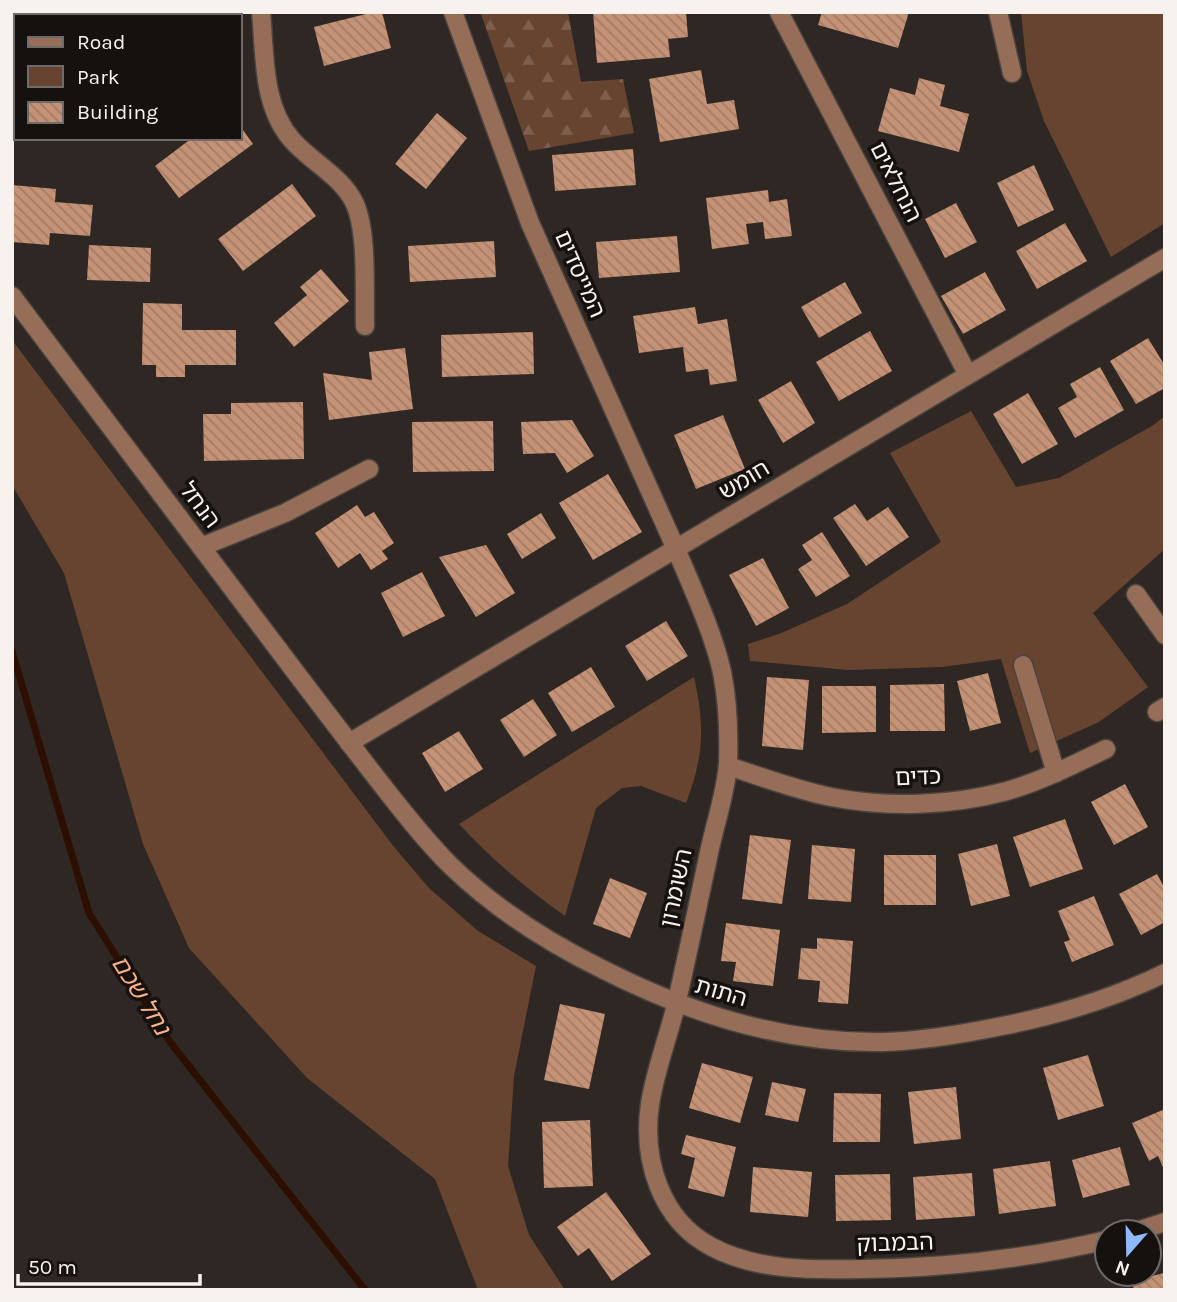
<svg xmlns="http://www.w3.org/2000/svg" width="1177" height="1302" font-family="Karla,'Noto Sans Hebrew',sans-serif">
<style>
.green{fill:#674430}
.forest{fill:url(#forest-firs)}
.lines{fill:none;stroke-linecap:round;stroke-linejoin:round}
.stream{stroke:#2d0f00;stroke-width:7}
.building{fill:url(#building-back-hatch)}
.minor-casing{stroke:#4b4340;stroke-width:21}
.minor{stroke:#966e58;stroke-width:18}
.labels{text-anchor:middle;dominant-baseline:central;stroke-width:7;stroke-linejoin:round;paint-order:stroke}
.street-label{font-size:23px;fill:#f8f2ef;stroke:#15110f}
.water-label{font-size:24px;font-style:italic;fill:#fcb187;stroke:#15110f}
</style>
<defs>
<pattern id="forest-firs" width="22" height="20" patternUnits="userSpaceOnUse" patternTransform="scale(1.75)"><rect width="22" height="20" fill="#674430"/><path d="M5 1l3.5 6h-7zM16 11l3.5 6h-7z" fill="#7e5f4e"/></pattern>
<pattern id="building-back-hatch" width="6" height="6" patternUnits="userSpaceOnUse" patternTransform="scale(1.75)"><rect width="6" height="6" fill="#c59275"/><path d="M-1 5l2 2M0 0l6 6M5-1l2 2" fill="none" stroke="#a07c68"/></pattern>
</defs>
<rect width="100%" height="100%" fill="#2f2723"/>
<g class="green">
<polygon points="1021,12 1165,12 1165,223 1111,257 1044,121 1027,71"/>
<polygon points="12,340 394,847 429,888 478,931 536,966 514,1076 508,1166 529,1235 565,1290 478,1290 435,1179 307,1078 189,948 143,844 64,573 12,485"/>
<polygon points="971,411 1016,487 1059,478 1152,426 1165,416 1165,549 1093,613 1148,687 1099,722 1030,753 1001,659 942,667 848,670 750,661 748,644 779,634 847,604 941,542 890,453"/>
<path d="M694 677C705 726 704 756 686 803L641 786 622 788 596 808 565 916C526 888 491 859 459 824Z"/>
</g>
<polygon class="forest" points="488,12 568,12 581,82 623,79 634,133 529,151 481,14"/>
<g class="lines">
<polyline class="stream" points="12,651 89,913 170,1042 365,1290"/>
</g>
<g class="building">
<polygon points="200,12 229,12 232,16 195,16"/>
<polygon points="374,12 382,12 391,48 324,66 314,27"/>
<polygon points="593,12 686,12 688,37 668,39 670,57 597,63"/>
<polygon points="822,12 909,12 898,48 818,25"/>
<rect x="12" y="62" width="4" height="32"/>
<polygon points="701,70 707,104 734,100 739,129 660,142 649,79"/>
<polygon points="919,78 945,85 940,106 969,114 959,152 878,131 890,88 915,95"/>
<polygon points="12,104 16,105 16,133 12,132"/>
<polygon points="437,113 467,138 426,189 395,164"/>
<polygon points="240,126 253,144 179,198 155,166 192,138 240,138"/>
<polygon points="633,149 636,185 555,191 552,155"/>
<polygon points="1034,165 1054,210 1018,227 997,183"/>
<polygon points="292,184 316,216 243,271 218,239"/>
<polygon points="12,185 56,189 55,202 93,205 90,236 50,233 49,245 12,242"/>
<polygon points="768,190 769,202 787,199 792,236 765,239 763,222 746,224 749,244 712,249 706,198"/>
<polygon points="956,203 977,242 945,258 925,219"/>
<polygon points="1065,223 1087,261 1037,289 1016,251"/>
<polygon points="677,236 680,272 599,278 596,242"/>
<polygon points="494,241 496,277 410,282 408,246"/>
<polygon points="89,245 151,248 150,282 87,280"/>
<polygon points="321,269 349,301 294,347 274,323 307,295 300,287"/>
<polygon points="985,272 1006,310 963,334 941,296"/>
<polygon points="845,282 862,313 819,338 801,307"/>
<polygon points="143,303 182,304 182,330 236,330 236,365 185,365 185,377 156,377 156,365 142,365"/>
<polygon points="695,307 698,324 727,319 737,381 710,385 708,369 686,372 683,347 639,353 633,316"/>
<polygon points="870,331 892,371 839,401 816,362"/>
<polygon points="533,332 534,374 442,377 441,335"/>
<polygon points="1148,338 1165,366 1165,388 1136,404 1110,361"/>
<polygon points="405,348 413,409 329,420 323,373 372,380 369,352"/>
<polygon points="1100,367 1124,410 1075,438 1058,408 1077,397 1070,384"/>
<polygon points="791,381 815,423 783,443 758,400"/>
<polygon points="1028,393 1058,444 1022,464 993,414"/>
<polygon points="303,402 304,459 204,461 203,414 231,414 231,403"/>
<polygon points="723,415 745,469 696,489 674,435"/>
<polygon points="572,420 594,456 567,473 555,453 523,454 521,422"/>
<polygon points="493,421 494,471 413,472 412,422"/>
<polygon points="608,474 642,532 593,560 559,503"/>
<polygon points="855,504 867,521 888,507 909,537 866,566 833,518"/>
<polygon points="357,505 365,517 374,512 394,543 382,551 388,559 371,570 360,553 338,568 315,533"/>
<polygon points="541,513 556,538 522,559 507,534"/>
<polygon points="822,532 850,576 816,597 798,569 812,560 802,545"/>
<polygon points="486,545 515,593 476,617 439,557"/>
<polygon points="763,558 789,608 756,626 729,575"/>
<polygon points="422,572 445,616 403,637 381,593"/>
<polygon points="666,621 688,656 647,681 625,646"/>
<polygon points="591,667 615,707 572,732 548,693"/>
<polygon points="988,673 1001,723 970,731 957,681"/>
<polygon points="767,677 809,680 803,750 762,746"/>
<polygon points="944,684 945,731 890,731 890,685"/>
<polygon points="822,686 876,686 876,732 822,733"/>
<polygon points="533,699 557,735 524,757 500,720"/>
<polygon points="459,731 483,769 445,792 422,753"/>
<polygon points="1125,784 1148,827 1114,845 1091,802"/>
<polygon points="1065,819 1083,869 1030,887 1013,837"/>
<polygon points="750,835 791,840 782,904 742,899"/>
<polygon points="997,844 1010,896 971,906 958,854"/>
<polygon points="812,845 855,849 851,902 808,899"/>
<rect x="884" y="855" width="52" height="50"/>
<polygon points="1157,874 1165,889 1165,922 1141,935 1119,894"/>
<polygon points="610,878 647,893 630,938 593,924"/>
<polygon points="1094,896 1114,945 1072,962 1064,942 1070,940 1058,911"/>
<polygon points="726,923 780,930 773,986 733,981 736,962 721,961"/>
<polygon points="817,938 853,941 848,1004 818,1002 820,981 798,979 801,948 817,949"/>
<polygon points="560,1004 605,1014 589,1089 544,1080"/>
<polygon points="1088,1055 1104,1106 1058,1120 1043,1068"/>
<polygon points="702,1063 753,1077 740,1123 689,1108"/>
<polygon points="772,1082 806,1089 798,1122 765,1115"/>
<polygon points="956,1087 961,1139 914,1144 908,1092"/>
<polygon points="834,1093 881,1094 880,1142 833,1142"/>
<polygon points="1165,1109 1165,1172 1158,1156 1149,1161 1132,1123"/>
<polygon points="590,1120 593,1186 544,1188 542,1122"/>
<polygon points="686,1135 736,1147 724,1197 688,1188 695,1158 681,1154"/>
<polygon points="1120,1147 1130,1185 1083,1198 1072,1160"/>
<polygon points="1050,1161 1056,1206 999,1214 993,1169"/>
<polygon points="753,1167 812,1172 808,1217 750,1212"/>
<polygon points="972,1173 975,1216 916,1220 913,1177"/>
<polygon points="890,1174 891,1220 836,1221 835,1175"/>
<polygon points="606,1192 651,1254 612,1281 589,1248 578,1256 557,1227"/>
<polygon points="1164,1273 1165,1290 1134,1290 1132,1281"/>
</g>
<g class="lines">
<defs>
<g id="minor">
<path d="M261 12C265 54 262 106 292 140 311 162 342 176 355 204 368 234 364 293 365 326"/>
<path d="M453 12 530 223 676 549C692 587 713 632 722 672 728 702 729 734 728 764 726 791 716 821 710 848 699 900 688 953 676 1005 668 1038 655 1071 650 1104 642 1159 660 1220 712 1247 757 1271 813 1270 863 1269 946 1268 1026 1259 1107 1240"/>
<polyline points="779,12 968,375"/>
<polyline points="998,12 1012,73"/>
<path d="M12 296C101 413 189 531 278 649 312 694 347 740 382 785 404 813 425 840 450 865 494 908 549 943 604 970 691 1014 785 1044 883 1042 923 1041 963 1034 1002 1026 1058 1015 1114 998 1165 973"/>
<polyline points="201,547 285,513 369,469"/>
<polyline points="1136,594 1165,635"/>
<polyline points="1023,665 1056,773"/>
<polyline points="1157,712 1165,707"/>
<polyline points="349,743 1165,258"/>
<path d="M728 766C762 777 796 790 831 797 887 808 951 806 1007 791 1041 781 1073 765 1106 749"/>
<polyline points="1134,1232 1165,1222"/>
</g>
</defs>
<use href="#minor" class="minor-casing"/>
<use href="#minor" class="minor"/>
</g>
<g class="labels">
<g class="street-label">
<text transform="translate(896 182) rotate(63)">הנחלאים</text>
<text transform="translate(580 274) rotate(66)">המייסדים</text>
<text transform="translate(744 480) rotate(-31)">חומש</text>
<text transform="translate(200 505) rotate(53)">הנחל</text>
<text transform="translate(918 777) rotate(-2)">כדים</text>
<text transform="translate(676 888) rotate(-78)">השומרון</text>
<text transform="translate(721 992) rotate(16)">התות</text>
<text transform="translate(895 1243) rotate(-2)">הבמבוק</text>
</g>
<g class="water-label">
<text transform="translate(141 995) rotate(58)">נחל שכם</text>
</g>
</g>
<rect width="1177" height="1302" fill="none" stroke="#f8f2ef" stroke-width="28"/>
<rect x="14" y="14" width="228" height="126" fill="#15110f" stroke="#706b69" stroke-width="2"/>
<rect x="28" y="37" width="35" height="10" fill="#966e58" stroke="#706b69" stroke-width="2"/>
<text x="77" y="49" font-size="21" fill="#f8f2ef">Road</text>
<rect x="28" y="66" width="35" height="21" fill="#674430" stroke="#706b69" stroke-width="2"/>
<text x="77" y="84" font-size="21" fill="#f8f2ef">Park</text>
<rect x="28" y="102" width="35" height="21" fill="url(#building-back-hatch)" stroke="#706b69" stroke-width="2"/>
<text x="77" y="119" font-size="21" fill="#f8f2ef">Building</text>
<g transform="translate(1128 1253) rotate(200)"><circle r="33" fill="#15110f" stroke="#706b69" stroke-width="2"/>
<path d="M0-5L12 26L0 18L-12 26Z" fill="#8fb8fd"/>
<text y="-10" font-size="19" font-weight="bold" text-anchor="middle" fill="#f8f2ef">N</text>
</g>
<path d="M18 1274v10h182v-10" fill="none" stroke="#f8f2ef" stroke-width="3.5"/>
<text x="28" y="1274" font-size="21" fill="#f8f2ef" stroke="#15110f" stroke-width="5" paint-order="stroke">50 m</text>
</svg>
